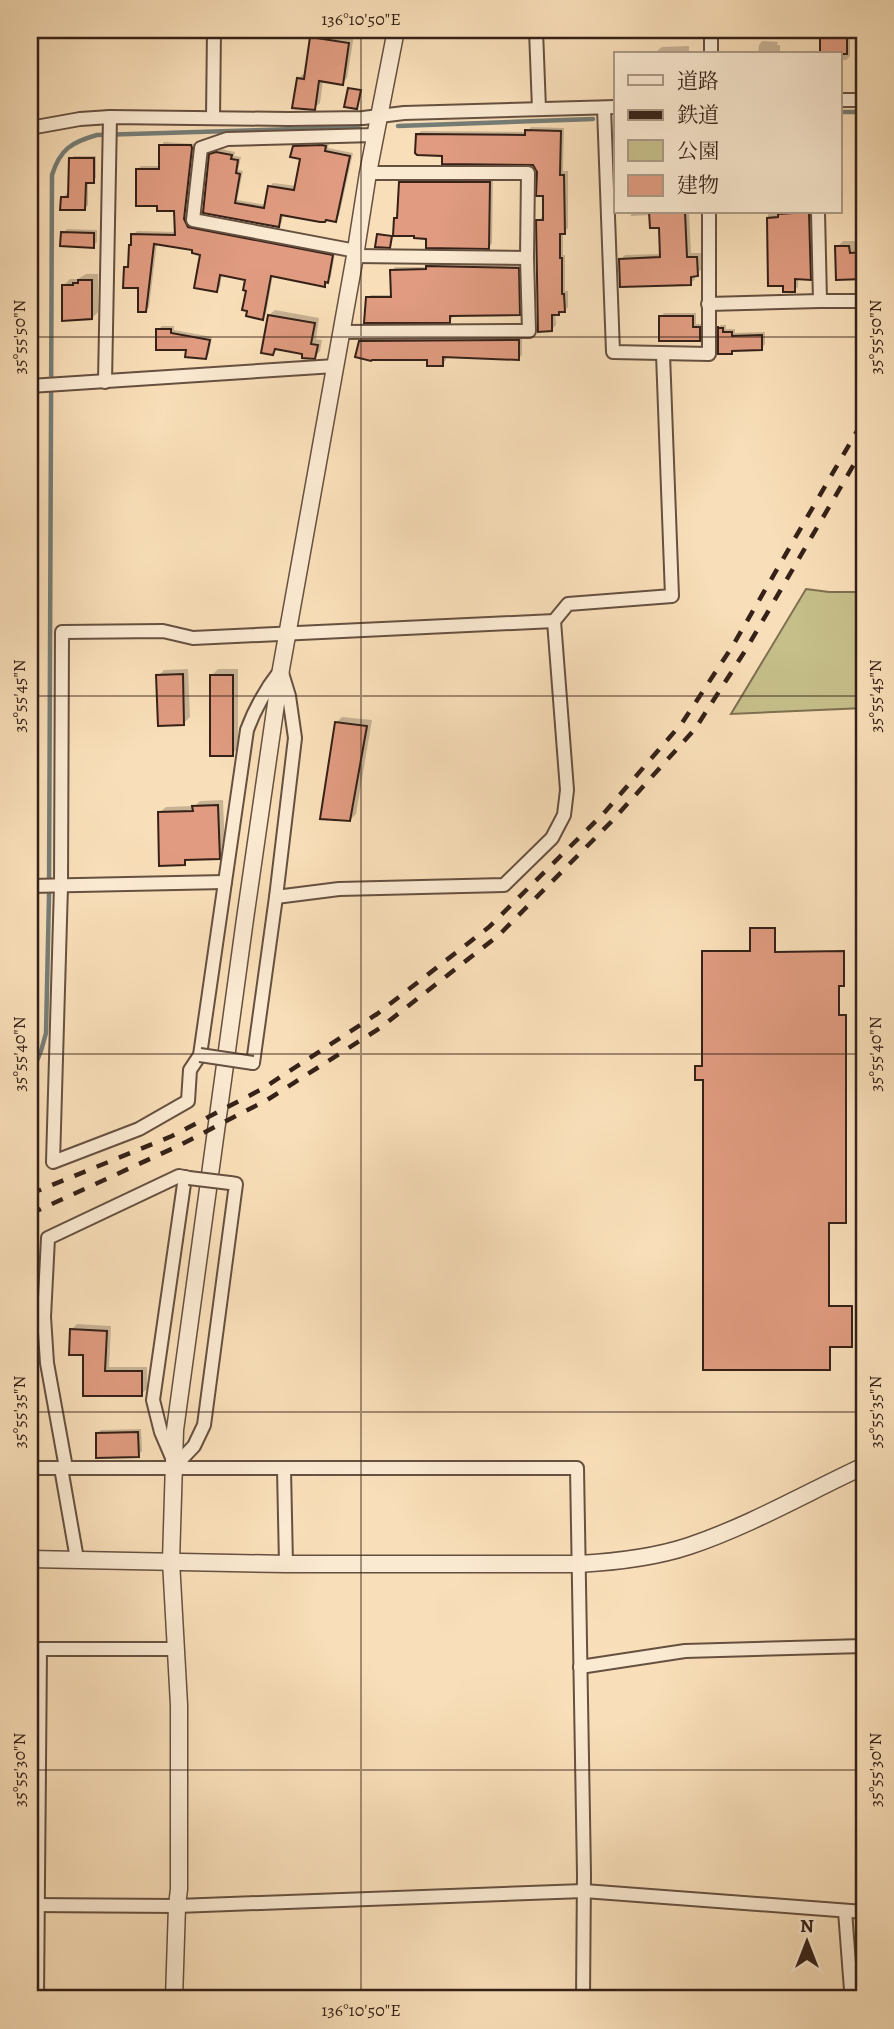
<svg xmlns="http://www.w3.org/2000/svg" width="894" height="2029" font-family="Alegreya,'Noto Serif JP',serif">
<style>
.green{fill:#c6bf8a;stroke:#7e7051;stroke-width:2}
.shadow{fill:#0003}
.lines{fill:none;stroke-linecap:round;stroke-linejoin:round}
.stream{stroke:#757d77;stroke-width:4.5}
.building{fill:#e09b80;stroke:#352118;stroke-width:2}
.minor-casing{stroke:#665040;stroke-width:16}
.tertiary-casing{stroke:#665040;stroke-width:19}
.minor{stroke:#fbead2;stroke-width:12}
.tertiary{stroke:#fbead2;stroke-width:16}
.rail{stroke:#352118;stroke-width:4.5;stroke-dasharray:12 12;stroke-linecap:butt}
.minor-bridge-casing{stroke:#665040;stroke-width:16;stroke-linecap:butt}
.minor-bridge{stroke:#fbead2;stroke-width:12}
.ticks{fill:none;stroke:#352118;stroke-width:2;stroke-opacity:0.45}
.neatline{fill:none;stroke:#352118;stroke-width:2.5}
.ticks-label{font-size:18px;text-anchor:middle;fill:#352118}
</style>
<rect width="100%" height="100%" fill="#f9dfb9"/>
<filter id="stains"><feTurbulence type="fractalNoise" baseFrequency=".00286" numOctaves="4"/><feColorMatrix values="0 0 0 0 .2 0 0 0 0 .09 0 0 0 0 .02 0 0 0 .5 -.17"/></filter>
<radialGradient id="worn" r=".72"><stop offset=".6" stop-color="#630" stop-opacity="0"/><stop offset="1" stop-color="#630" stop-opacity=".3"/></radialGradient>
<polygon class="green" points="806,589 829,592 864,592 864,708 731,714"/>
<g class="shadow">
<polygon points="353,30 373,30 369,37 354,35 347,78 342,83 323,80 320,103 314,108 298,79 303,74 306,74 312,38 317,33 352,38"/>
<polygon points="822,30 850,30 850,56 846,60 840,60 840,54 822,54"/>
<polygon points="762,41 778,42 777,45 780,45 780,54 758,54 759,45"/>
<polygon points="689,46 689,54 658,54 658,50 662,47"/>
<polygon points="531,127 564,128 563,171 568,171 568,228 563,233 563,255 565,255 565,291 568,291 568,307 564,311 555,313 556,325 552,329 538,221 542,217 545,217 545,194 534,163 444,154 417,135 421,131 527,132"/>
<polygon points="164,142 195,144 187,215 192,224 335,252 331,277 324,285 273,274 266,314 262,318 247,278 222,274 220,287 216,291 202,253 194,249 157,242 149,307 146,310 140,287 125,268 129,264 133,235 137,231 176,232 176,210 159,205 137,170 141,166 160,166 161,146"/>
<polygon points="326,142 329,143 328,148 353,153 339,216 335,220 283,214 282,222 278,226 205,212 211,155 215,151 221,149 235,152 234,156 241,157 238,170 243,171 237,200 266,205 270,187 273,183 297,186 302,158 294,147 298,143"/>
<polygon points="74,156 96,156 96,178 93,181 88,181 88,205 85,208 63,198 66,194 70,195 71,159"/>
<polygon points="404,179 493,179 492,243 489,247 428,237 395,218 399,215 401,182"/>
<polygon points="631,212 689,212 691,253 701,253 701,270 694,274 695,279 690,284 621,259 625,255 662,254 661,227 651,215 631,216"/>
<polygon points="768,212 812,212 813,275 810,278 798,277 798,287 794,290 785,284 769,284"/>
<polygon points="67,229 97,230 97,242 93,246 63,233"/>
<polygon points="843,241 855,241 855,247 864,247 864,277 838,278 837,247"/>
<polygon points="30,251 39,251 39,273 35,277 30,277"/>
<polygon points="431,263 521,265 523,309 519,313 453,314 453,317 450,321 368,298 371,295 392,295 392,271 395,267 427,267"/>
<polygon points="86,274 98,274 98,312 92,318 64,285 70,279 78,279"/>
<polygon points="275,310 319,318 316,339 322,340 320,351 315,357 304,353 278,348 273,353 269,315"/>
<polygon points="664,313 696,313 696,324 703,324 703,335 700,339 661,317"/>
<polygon points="721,325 726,325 726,329 735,329 735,333 765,332 765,344 762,348 735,349 732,352 719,353 719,327"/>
<polygon points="162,326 174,326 174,330 212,337 209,354 205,357 188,348 158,330"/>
<polygon points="30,329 34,329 34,345 32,348 32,357 30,359"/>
<polygon points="522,337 522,355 519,358 446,356 446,360 443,364 429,359 361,342 365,338"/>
<polygon points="188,669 190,717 184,723 158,676 164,670"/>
<polygon points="218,669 238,669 238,748 232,754 212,675"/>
<polygon points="342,717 372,720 356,814 350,820 336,723"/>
<polygon points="223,800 225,851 219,857 190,858 184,863 159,813 166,807 195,806 200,801"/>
<polygon points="753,927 775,927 775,951 845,951 845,983 840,984 840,1014 846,1014 846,1220 830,1221 830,1306 853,1306 853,1344 831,1346 830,1368 705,1078 697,1067 704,1065 704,952 752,950"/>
<polygon points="77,1324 111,1326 109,1367 147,1367 147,1389 141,1394 85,1395 85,1354 72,1329"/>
<polygon points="141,1429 142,1451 138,1455 97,1434 101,1430"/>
</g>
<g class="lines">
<g class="stream">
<polyline points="840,112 864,112"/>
<polyline points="398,126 593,119"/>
<path d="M30 1078 41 1051 46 1033 49 896 52 175C60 149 72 142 97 135L358 127"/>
</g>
</g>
<g class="building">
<rect x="820" y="30" width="27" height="24"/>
<polygon points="310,37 349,43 343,85 319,81 315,110 292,108 297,78 304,79"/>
<polygon points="348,88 361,90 357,109 344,107"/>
<polygon points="525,130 561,131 560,175 564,175 565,234 560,234 560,258 562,258 562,294 564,294 565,312 559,312 559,315 552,315 552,331 538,332 536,220 543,220 543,196 536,196 537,172 533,165 442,164 442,156 417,155 415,153 416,134 525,135"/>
<polygon points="159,145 191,145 192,148 184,219 188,227 333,255 328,283 325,282 325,287 271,276 263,320 246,316 247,311 242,310 246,291 243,290 245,280 220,275 217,292 194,288 200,255 192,253 192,250 154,244 146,312 138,312 138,288 123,288 124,267 128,267 129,245 131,245 131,234 175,235 174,211 157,211 157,206 136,206 136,169 159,169"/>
<polygon points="322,145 326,146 325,151 350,156 336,222 326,220 325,222 320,222 281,215 279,227 203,213 209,154 216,152 232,155 231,159 238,160 236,173 240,174 235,203 264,208 268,186 294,190 300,159 290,157 293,146"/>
<polygon points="69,158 94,158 94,183 86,183 85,210 60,210 61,197 68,197"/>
<polygon points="399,182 490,182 489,249 426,248 426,239 414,238 414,236 393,236 394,218 397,218"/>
<polygon points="649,212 685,212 687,257 697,257 698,276 691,277 691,285 620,287 619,259 660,257 659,228 650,228"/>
<polygon points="809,212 811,280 795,279 795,292 783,292 783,286 768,286 767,218 778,217 778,214"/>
<polygon points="61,232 94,233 94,248 60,246"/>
<polygon points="377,234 392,236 390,248 375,247"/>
<polygon points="835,246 849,246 850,253 864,252 864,279 836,280"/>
<polygon points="426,266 519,268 520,315 450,316 450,323 364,323 366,297 391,297 390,270 426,269"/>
<polygon points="78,280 92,280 92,319 62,321 62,285 73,285 73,283 78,283"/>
<polygon points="268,315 315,323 311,344 318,345 315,359 302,358 302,354 275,349 273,355 261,353"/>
<polygon points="659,316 693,316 693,327 700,327 700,341 659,341"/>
<polygon points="718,326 718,328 723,328 723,332 732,332 732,336 762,335 762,350 732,351 732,354 718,354"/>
<polygon points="156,329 171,329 171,333 210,340 206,359 185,357 186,350 156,350"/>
<polygon points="519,340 519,360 443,357 443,366 427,366 427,360 372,360 371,361 355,357 359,341"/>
<polygon points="183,674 184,725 158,726 156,675"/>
<rect x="210" y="675" width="23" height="81"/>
<polygon points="335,722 367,726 350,821 320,819"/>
<polygon points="218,805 220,859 185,860 185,865 159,866 158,812 193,811 192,806"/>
<polygon points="750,928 775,928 775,952 844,951 844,986 839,986 839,1015 846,1015 846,1223 829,1223 829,1306 852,1306 852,1347 830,1347 830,1370 703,1370 703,1080 695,1080 695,1066 702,1066 702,951 750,951"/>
<polygon points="70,1329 107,1331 105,1371 142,1371 142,1396 83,1396 83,1355 69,1355"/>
<polygon points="138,1432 139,1457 96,1458 96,1433"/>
</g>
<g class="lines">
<defs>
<g id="minor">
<polyline points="536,30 539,109"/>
<polyline points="711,54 711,30"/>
<polyline points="840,100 864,100"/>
<polyline points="604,108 613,352 709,354 709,212"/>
<polyline points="213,118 214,30"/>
<polyline points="30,128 80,119 110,117 289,119 363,118 404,113 616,107"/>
<polyline points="356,251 193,220 201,148 227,139 375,135"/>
<polyline points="355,256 527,258"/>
<polyline points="820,301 864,301"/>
<polyline points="708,304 820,301 818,212"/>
<polyline points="341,332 529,331 527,258 528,173 368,173"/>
<polyline points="863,362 864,360"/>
<polyline points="105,382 110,117"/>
<polyline points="30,386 335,366"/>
<path d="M280 671C266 689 255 708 247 730L200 1055 190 1070 188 1101 139 1129 53 1162 61 886 62 632 163 631 193 638 554 621 568 604 672 596 663 354"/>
<polyline points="30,886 225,882"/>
<polyline points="276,897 339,889 504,885 552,838 564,815 567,790 554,621"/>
<polyline points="253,1063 276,897 295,738 289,696 282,673"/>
<polyline points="173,1460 161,1432 153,1400 185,1177"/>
<polyline points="30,1468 577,1468 584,1874 583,1999"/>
<polyline points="61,1468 77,1559"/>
<polyline points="66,1468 47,1363 44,1317 48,1238 179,1176 189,1178"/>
<polyline points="173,1468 194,1446 204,1425 236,1184 230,1183"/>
<polyline points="284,1469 286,1564"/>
<polyline points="580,1667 685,1651 864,1646"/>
<polyline points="30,1905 177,1906 584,1891 864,1912"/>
<polyline points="845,1911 851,1990 850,1999"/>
<polyline points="37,1999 40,1649 176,1649"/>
</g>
<g id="tertiary">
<path d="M30 1559 286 1564H578C615 1562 653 1558 689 1546 749 1526 806 1493 864 1466"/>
<polyline points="174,1999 177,1906 179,1889 179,1705 171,1561 175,1430 245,919 281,669 355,256 368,173 396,30"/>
</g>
</defs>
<use href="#minor" class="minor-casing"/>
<use href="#tertiary" class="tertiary-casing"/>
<use href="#minor" class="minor"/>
<use href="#tertiary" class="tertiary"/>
<g class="rail">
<polyline points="30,1194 172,1136 262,1089 377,1014 489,927 604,813 682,723 732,647 864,419"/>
<polyline points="30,1214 178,1146 267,1100 380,1028 499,935 611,822 695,729 745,651 864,447"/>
</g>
<defs>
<g id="minor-bridge">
<polyline points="200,1055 253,1063"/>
<polyline points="189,1178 230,1183"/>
</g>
</defs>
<use href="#minor-bridge" class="minor-bridge-casing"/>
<use href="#minor-bridge" class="minor-bridge"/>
</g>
<path class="ticks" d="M361 30V1999M30 337H864M30 696H864M30 1054H864M30 1412H864M30 1770H864"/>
<rect width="894" height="2029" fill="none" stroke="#f9dfb9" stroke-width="77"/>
<rect x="614" y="52" width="228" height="161" fill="#fbead2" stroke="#ac9a88" stroke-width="2"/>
<rect x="628" y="75" width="35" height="10" fill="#fbead2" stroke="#ac9a88" stroke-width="2"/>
<text x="677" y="88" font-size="21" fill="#352118">道路</text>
<rect x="628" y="110" width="35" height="10" fill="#352118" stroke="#ac9a88" stroke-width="2"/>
<text x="677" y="122" font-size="21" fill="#352118">鉄道</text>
<rect x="628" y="140" width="35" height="21" fill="#c6bf8a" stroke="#ac9a88" stroke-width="2"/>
<text x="677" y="158" font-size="21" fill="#352118">公園</text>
<rect x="628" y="175" width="35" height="21" fill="#e09b80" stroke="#ac9a88" stroke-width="2"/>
<text x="677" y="192" font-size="21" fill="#352118">建物</text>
<g transform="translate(807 1942)" stroke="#fbead2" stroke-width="5" paint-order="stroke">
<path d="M0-5L12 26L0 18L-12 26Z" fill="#352118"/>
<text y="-10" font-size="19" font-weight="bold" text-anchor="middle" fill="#352118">N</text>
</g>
<rect x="38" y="38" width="818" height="1952" class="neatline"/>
<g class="ticks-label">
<text x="361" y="25">136°10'50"E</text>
<text transform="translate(19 337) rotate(-90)" y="6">35°55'50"N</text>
<text transform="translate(875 337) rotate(-90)" y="6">35°55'50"N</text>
<text transform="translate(19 696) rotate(-90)" y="6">35°55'45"N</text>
<text transform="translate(875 696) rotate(-90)" y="6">35°55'45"N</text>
<text transform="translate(19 1054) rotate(-90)" y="6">35°55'40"N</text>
<text transform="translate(875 1054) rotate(-90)" y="6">35°55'40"N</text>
<text transform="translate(19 1412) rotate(-90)" y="6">35°55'35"N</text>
<text transform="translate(875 1412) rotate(-90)" y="6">35°55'35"N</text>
<text transform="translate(19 1770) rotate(-90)" y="6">35°55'30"N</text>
<text transform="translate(875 1770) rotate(-90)" y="6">35°55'30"N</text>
<text x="361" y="2016">136°10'50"E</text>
</g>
<rect width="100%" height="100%" filter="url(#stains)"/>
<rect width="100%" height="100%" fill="url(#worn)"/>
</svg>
